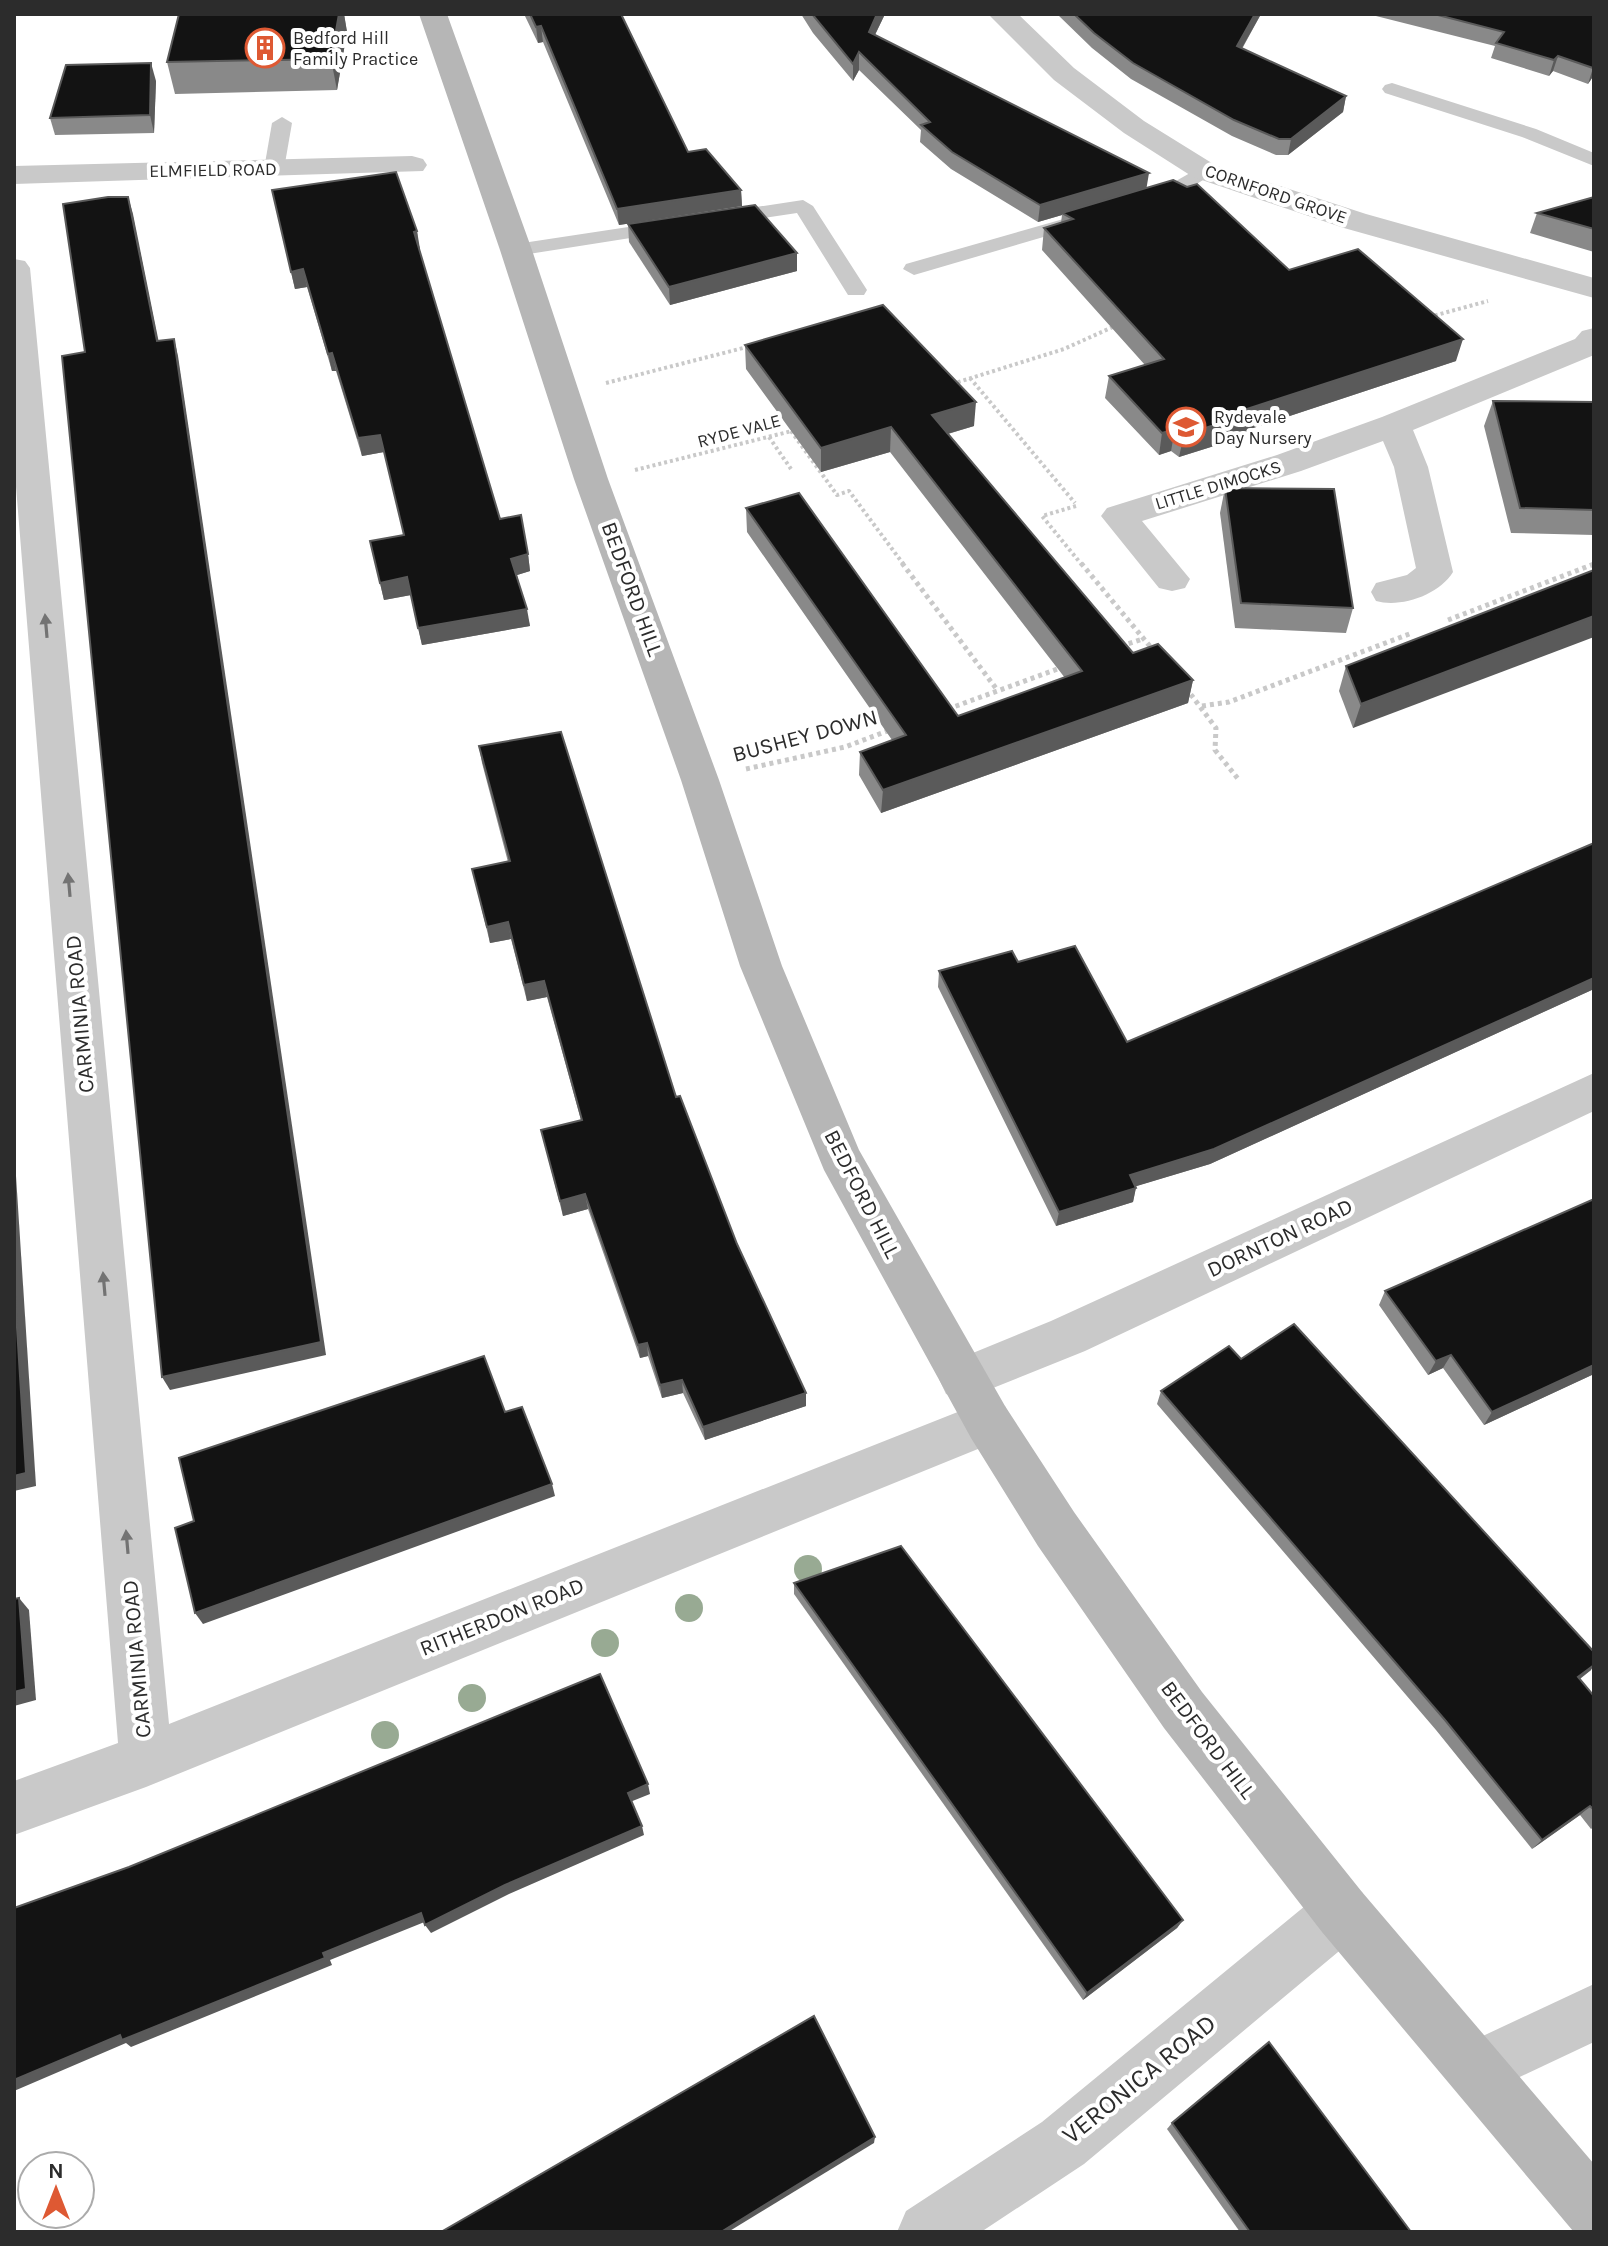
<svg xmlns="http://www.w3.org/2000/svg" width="1608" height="2246" font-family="Karla,sans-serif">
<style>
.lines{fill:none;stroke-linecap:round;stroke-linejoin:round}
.path-far1{stroke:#c9c9c9;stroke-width:4;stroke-dasharray:3 3;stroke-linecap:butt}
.path{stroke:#c9c9c9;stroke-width:5;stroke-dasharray:4 4;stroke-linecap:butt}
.lane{fill:#c9c9c9;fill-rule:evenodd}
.street{fill:#c9c9c9;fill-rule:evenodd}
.secondary{fill:#b6b6b6;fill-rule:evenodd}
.tree{fill:#98aa93}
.wall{fill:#898989}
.shaded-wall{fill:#5a5a5a}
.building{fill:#131313;stroke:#5a5a5a;stroke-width:2}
.oneway{fill:#737373}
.labels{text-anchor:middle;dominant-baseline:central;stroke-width:8;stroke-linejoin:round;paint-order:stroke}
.far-poi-label{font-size:18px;fill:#2c2c2c;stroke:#fff;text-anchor:start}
.far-street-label{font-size:18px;fill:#2c2c2c;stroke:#fff}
.street-label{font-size:22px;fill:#2c2c2c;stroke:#fff}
.near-street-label{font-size:26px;fill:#2c2c2c;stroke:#fff}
</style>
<rect width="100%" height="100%" fill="#fff"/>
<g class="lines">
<g class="path-far1">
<polyline points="1429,317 1488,301"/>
<polyline points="970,378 1075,503"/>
<polyline points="606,383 751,346"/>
<polyline points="952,384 1064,349 1115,326"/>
<polyline points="791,431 837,495 849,491 904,565"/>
<polyline points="769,437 791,469"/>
<polyline points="635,470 796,430"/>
<polyline points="1076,506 1042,516 1082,565"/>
</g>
<g class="path">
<polyline points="902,563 998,691"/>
<polyline points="1081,563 1153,650"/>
<polyline points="1448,620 1594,564"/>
<polyline points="1121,646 1143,639"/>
<polyline points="1186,688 1216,728 1215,750 1239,780"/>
<polyline points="1202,706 1229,702 1412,633"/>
<polyline points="948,709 1063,667"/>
<polyline points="746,769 845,747 890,730"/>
</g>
<g class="lane">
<polygon points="1392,83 1536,129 1594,153 1594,166 1522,137 1385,93 1382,89 1385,85"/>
<polygon points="282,117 292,123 284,169 274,175 264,169 272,123"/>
<polygon points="1204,165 1214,171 1211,175 1176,197 1146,206 1136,200 1139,196 1162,189"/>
<polygon points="803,200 813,206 867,290 864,295 848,295 797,213 723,224 713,218 723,212"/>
<polygon points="1081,214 1088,216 1092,220 1088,224 914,275 903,269 906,264"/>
<polygon points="668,221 675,223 679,227 675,231 516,256 505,250 516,244"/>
</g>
<g class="street">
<polygon points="988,14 1018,14 1074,68 1144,121 1215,165 1366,214 1594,278 1594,298 1344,228 1193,177 1124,133 1054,80"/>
<polygon points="412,156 423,159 427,165 423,171 14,184 14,166"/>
<polygon points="14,259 25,261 30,268 169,1724 988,1400 1005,1406 1012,1422 1005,1438 146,1787 14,1835 14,1781 118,1743 14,462"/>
<path d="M1594 328V355L1413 430 1428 467 1453 572C1439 595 1401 608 1376 601L1371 592 1376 583 1407 575 1416 568 1394 467 1383 441 1301 471 1142 521 1190 579 1185 588 1172 591 1159 588 1101 516 1107 508 1277 455 1382 417 1575 339 1582 331Z"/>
<polygon points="1594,1073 1594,1111 1085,1351 963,1400 946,1394 939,1379 946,1364 1051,1321"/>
<polygon points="1342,1884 1362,1892 1370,1912 1362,1932 1084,2164 981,2232 897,2232 906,2211 1042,2122 1322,1892"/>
<polygon points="1594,1984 1594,2042 1475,2098 1455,2089 1446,2069 1455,2049"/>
</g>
<polygon class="secondary" points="419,14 447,14 532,250 608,479 719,780 782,966 859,1150 1005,1406 1074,1512 1202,1692 1362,1892 1594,2164 1594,2232 1573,2231 1322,1932 1164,1728 1038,1546 971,1438 824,1170 740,966 681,780 574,479 500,250"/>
</g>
<g class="tree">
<circle cx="808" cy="1569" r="14"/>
<circle cx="689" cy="1608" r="14"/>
<circle cx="605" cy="1643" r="14"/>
<circle cx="472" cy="1698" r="14"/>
<circle cx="385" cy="1735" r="14"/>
</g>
<g class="wall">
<polygon points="179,14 344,14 347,32 337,90 175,94 167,62"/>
<polygon points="524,14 621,14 688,152 741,190 742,206 619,225 543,42 538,43"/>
<polygon points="801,14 885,14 875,35 1146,188 1289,270 1456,361 1247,430 1246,436 1179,457 1171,451 1159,455 1105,398 1109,376 1145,365 1042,250 1044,228 1061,223 1062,215 1038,222 951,169 920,142 921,130 859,70 853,81 813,33"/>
<polygon points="1057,14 1261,14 1242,49 1346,96 1343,112 1288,155 1276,155 1232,136 1131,79 1092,48"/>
<polygon points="1368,14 1594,14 1594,79 1592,78 1588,84 1553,71 1549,76 1491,58 1495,46"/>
<polygon points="156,81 154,133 55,135 50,118"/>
<polygon points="272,190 417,231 419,249 500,519 528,554 530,571 517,575 530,626 422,645 411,595 384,600 370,541 404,535 384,452 362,456 336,371 332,371 307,287 295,289"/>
<polygon points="1594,197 1594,252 1530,233 1537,213"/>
<polygon points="628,224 797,271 670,305 629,242"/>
<polygon points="745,345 974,426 948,434 1133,653 1193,680 1188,703 881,813 859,775 860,752 892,740 747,532 746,508 958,716 1065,678 890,452 821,472 746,369"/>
<polygon points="1493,401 1594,402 1594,535 1511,533 1484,426"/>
<polygon points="1225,488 1353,608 1346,633 1235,628 1220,513"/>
<polygon points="1594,570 1353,728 1339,691 1346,666"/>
<polygon points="479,746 676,1097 737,1244 806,1393 806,1406 705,1440 683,1393 662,1398 648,1356 640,1358 588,1209 563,1216 541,1130 581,1120 547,997 527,1001 511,939 490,943 472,869 508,862 482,763"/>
<polygon points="1594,843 1594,989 1210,1164 1136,1186 1133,1202 1056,1226 938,987 939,971 1018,962 1127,1042"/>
<polygon points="1385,1291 1594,1374 1484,1425 1443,1368 1428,1375 1379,1305"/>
<polygon points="1241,1359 1591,1670 1580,1679 1594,1696 1594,1827 1591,1829 1580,1815 1532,1849 1436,1730 1157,1404 1161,1391"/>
<polygon points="794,1583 1183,1920 1177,1928 1083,2000 794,1594"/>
<polygon points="1172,2123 1411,2232 1240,2232 1167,2129"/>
</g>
<g class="shaded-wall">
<polygon points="339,14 344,14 347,32 337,90 331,59"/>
<polygon points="877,14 885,14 868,49 869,32"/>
<polygon points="1255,14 1261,14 1234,62 1237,46"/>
<polygon points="541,26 543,42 538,43 536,27"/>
<polygon points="859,52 859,70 853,81 853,64"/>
<polygon points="1558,56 1553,71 1549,76 1554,60"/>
<polygon points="151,63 156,81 154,133 150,115"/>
<polygon points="1594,67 1592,78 1588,84 1593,68"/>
<polygon points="1346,96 1343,112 1288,155 1291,139"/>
<polygon points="1149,173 1146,191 1062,213 1062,215 1038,222 1040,205"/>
<polygon points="741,190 742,206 619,225 617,209"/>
<polygon points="128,197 133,214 162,358 157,341"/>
<polygon points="417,231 420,249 417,249 414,232"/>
<polygon points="797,253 797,271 670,305 669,287"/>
<polygon points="303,269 307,287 295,289 291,272"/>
<polygon points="174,339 178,356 326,1355 170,1390 162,1377"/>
<polygon points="1463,339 1456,361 1247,430 1246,436 1179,457 1184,435 1247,409"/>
<polygon points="332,353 336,371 332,371 328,354"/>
<polygon points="976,402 974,426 930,439 932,415"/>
<polygon points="891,427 890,452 821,472 821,448"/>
<polygon points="1175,429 1171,451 1159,455 1162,433"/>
<polygon points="380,435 384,452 362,456 358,438"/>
<polygon points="528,554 530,571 514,576 511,559"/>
<polygon points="407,577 411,595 384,600 380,583"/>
<polygon points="527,609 530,626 422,645 418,628"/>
<polygon points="1594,616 1594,637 1353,728 1361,704"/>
<polygon points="1193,680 1188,703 881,813 883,790"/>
<polygon points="508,922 511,939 490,943 487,927"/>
<polygon points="1594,978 1594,989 1210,1164 1127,1189 1130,1175"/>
<polygon points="544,981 547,997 527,1001 524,985"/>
<polygon points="14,1145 36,1486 14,1491"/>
<polygon points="1136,1188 1133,1202 1056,1226 1059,1212"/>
<polygon points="585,1194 588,1209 563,1216 560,1201"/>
<polygon points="647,1343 648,1356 640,1358 638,1345"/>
<polygon points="1451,1355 1443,1368 1428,1375 1436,1361"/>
<polygon points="1594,1365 1594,1374 1484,1425 1492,1412"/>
<polygon points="682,1380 683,1393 662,1398 660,1385"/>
<polygon points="806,1393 806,1406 705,1440 703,1427"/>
<polygon points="552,1484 555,1496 203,1624 195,1613"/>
<polygon points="19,1598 29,1610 36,1700 14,1706"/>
<polygon points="1594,1665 1591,1670 1568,1688 1578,1677"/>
<polygon points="648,1784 650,1794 630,1802 628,1793"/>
<polygon points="1590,1806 1580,1815 1532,1849 1542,1840"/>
<polygon points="642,1826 644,1835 509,1894 431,1933 425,1925 505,1885"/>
<polygon points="421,1913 427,1921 330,1960 332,1965 131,2047 126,2043 14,2091 14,2080 120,2035"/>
<polygon points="1183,1920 1177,1928 1083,2000 1087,1993"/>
<polygon points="875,2137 874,2143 728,2232 721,2232"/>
</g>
<g class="building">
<polygon points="179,14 339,14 331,59 167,62"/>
<polygon points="530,14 621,14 688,152 706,149 741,190 617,209 541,26 536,27"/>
<polygon points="812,14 877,14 869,32 1149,173 1040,205 952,152 921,125 930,122 859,52 853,64"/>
<polygon points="1074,14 1255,14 1237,46 1346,96 1291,139 1279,139 1234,120 1133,63 1094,33"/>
<polygon points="1434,14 1594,14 1594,67 1593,68 1558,56 1554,60 1496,43 1504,32"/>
<polygon points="151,63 150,115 50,118 66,65"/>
<polygon points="396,172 417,231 414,232 500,519 521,515 528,554 511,559 527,609 418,628 407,577 380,583 370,541 404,535 380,435 358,438 332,353 328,354 303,269 291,272 272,190"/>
<polygon points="1173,180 1187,187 1197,184 1289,270 1358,249 1463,339 1247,409 1251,413 1184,435 1175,429 1162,433 1109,376 1164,359 1044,228 1073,219 1062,213"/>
<polygon points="108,197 128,197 157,341 174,339 321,1342 162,1377 62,356 85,352 63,204"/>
<polygon points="1594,197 1594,229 1537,213"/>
<polygon points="755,205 797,253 669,287 628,224"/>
<polygon points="883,305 976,402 932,415 1133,653 1158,644 1193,680 883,790 860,752 906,735 746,508 799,493 958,716 1082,671 891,427 821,448 745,345"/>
<polygon points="1493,401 1594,402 1594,510 1520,508"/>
<polygon points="1225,488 1334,489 1353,608 1241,603"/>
<polygon points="1594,570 1594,616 1361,704 1346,666"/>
<polygon points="561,732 676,1097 680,1096 737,1244 806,1393 703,1427 682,1380 660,1385 647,1343 638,1345 585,1194 560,1201 541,1130 582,1120 544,981 524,985 508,922 487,927 472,869 510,861 479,746"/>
<polygon points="1594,843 1594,978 1214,1149 1130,1175 1136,1188 1059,1212 939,971 1012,951 1018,962 1075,946 1127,1042"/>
<polygon points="1594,1199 1594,1365 1492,1412 1451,1355 1436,1361 1385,1291"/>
<polygon points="14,1279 26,1473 14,1476"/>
<polygon points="1294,1324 1594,1652 1594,1665 1578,1677 1594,1696 1594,1810 1590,1806 1542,1840 1445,1720 1161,1391 1229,1346 1241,1359"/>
<polygon points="484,1356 505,1412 522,1407 552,1484 195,1613 175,1528 194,1521 179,1458"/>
<polygon points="901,1546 1183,1920 1087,1993 794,1583"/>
<polygon points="19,1598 26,1689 14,1692 14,1599"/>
<polygon points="600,1674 648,1784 628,1793 642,1826 505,1885 425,1925 421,1913 323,1953 325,1958 122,2040 120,2035 14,2080 14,1908 129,1867"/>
<polygon points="814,2016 875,2137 721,2232 441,2232"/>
<polygon points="1269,2042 1411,2232 1250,2232 1172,2123"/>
</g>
<defs><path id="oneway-solid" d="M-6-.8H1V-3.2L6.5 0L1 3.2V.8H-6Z" transform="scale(2)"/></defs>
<g class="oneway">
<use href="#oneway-solid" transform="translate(46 626) rotate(-95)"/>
<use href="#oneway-solid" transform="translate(69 885) rotate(-95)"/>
<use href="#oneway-solid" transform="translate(104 1284) rotate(-95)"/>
<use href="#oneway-solid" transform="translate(127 1542) rotate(-95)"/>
</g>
<defs>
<symbol id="building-ring" viewBox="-11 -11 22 22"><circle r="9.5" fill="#fff" stroke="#de5933" stroke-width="1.5"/><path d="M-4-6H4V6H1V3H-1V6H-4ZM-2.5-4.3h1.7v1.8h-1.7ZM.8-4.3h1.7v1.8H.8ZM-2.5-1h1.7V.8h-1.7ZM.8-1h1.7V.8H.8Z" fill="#de5933"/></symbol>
<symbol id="school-ring" viewBox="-11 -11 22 22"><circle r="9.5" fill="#fff" stroke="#de5933" stroke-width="1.5"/><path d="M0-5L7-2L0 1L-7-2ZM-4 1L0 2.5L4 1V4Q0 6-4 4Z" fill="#de5933"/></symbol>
</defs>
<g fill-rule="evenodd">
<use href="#building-ring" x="243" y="26" width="44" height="44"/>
<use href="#school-ring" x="1164" y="405" width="44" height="44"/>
</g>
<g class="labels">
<g class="far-poi-label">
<text x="293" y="38">Bedford Hill<tspan x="293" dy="21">Family Practice</tspan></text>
<text x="1214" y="417">Rydevale<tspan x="1214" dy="21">Day Nursery</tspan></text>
</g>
<g class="far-street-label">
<text transform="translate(213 170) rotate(-1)">ELMFIELD ROAD</text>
<text transform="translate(1276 194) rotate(19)">CORNFORD GROVE</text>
<text transform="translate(739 431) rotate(-15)">RYDE VALE</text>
<text transform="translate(1218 485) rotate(-17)">LITTLE DIMOCKS</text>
</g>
<g class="street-label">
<text transform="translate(632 589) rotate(70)">BEDFORD HILL</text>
<text transform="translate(805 736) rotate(-15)">BUSHEY DOWN</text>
<text transform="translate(80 1014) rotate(-95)">CARMINIA ROAD</text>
<text transform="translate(862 1194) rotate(63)">BEDFORD HILL</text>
<text transform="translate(1280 1238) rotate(-25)">DORNTON ROAD</text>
<text transform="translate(502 1617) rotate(-22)">RITHERDON ROAD</text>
<text transform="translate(137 1659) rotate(-95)">CARMINIA ROAD</text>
<text transform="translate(1208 1740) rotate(53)">BEDFORD HILL</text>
</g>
<g class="near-street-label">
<text transform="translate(1139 2079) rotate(-39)">VERONICA ROAD</text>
</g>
</g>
<rect width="1608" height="2246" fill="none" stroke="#2c2c2c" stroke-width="32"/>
<g transform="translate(56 2190)"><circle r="38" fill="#ffffff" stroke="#ababab" stroke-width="2"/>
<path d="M0-6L14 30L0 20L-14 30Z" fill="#de5933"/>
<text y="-12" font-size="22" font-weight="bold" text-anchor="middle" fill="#2c2c2c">N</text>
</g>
</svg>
